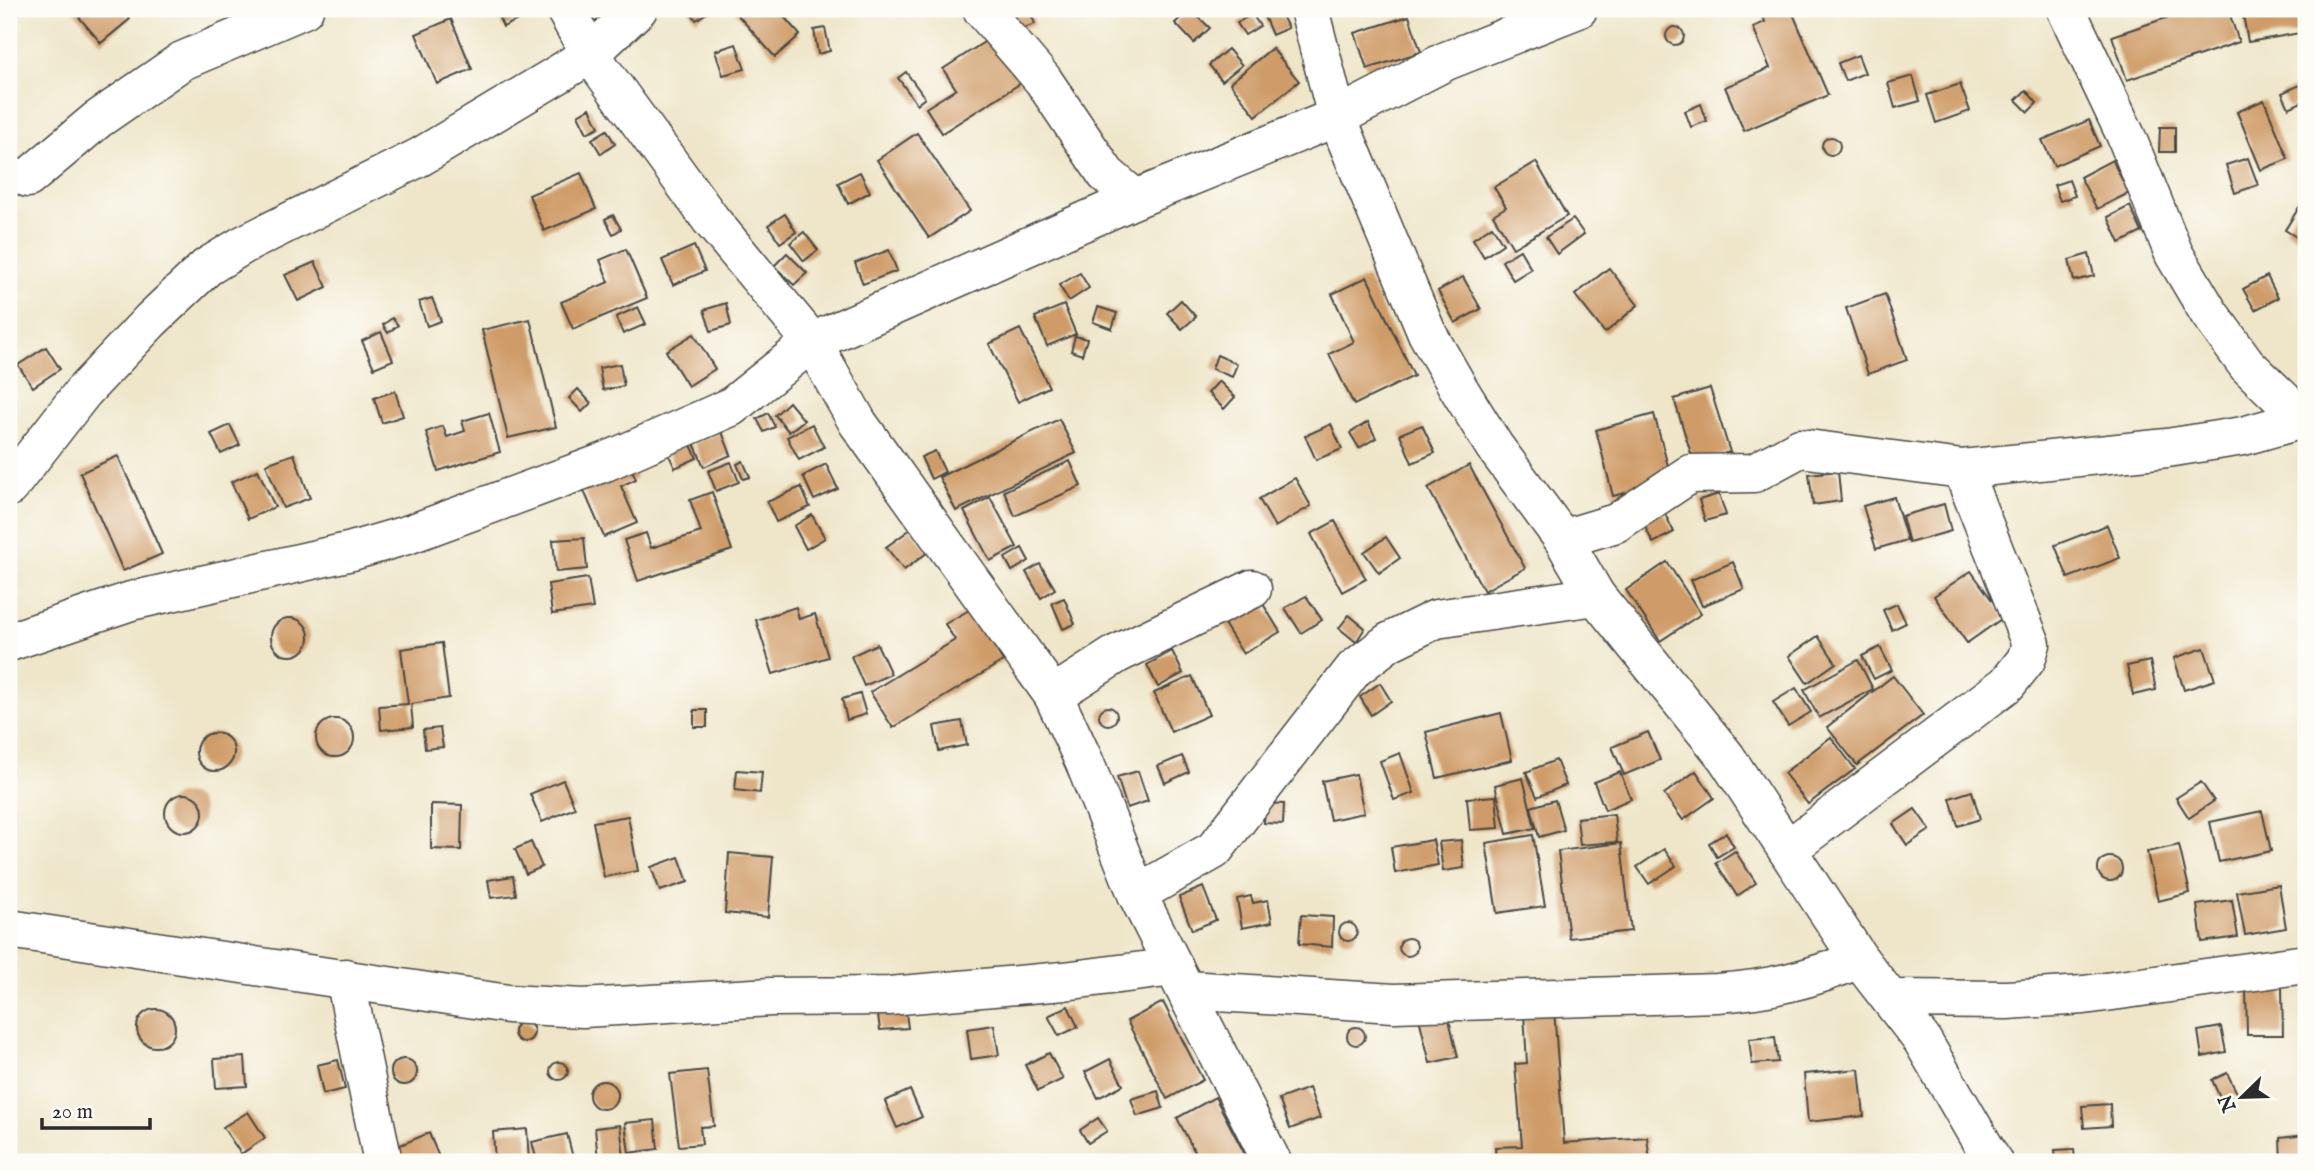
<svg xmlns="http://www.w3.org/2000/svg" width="2315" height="1171" font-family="'IM FELL English',serif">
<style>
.building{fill:#cf9b67}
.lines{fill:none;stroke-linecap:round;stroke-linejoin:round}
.minor-casing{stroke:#484743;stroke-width:41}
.minor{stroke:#fff;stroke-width:38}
</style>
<rect width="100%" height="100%" fill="#fdfcf7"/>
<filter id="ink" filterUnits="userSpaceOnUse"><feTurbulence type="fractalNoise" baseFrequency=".0143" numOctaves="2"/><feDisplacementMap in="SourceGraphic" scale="14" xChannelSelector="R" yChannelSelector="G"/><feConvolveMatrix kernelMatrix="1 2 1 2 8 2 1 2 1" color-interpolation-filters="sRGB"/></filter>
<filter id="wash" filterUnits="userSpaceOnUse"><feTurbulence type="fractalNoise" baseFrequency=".00686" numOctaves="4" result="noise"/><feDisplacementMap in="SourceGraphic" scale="28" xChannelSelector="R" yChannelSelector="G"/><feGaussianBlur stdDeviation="1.57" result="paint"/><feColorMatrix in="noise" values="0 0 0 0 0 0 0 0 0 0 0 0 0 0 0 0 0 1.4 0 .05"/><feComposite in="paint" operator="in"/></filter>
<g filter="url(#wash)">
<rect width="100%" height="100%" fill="#efe6ca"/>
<g id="blocks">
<g class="building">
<polygon points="72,9 122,9 130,19 101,43"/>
<polygon points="495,9 536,9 537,11 503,27"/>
<polygon points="688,9 713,9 696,20"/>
<polygon points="738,9 777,9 800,35 775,57 735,12"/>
<polygon points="922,9 936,9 927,16"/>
<polygon points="1013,9 1029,9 1035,24 1021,29"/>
<polygon points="1063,9 1081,9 1079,17 1062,13"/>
<polygon points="1190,9 1210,28 1194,43 1175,23"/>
<polygon points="1261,9 1279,9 1288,28 1272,35"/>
<polygon points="1760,9 1791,9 1828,95 1744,131 1725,87 1770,68 1753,27 1765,22"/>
<polygon points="2193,9 2228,9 2239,42 2127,80 2112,36"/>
<polygon points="2242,9 2306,9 2306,32 2248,42"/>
<polygon points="1252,14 1260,26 1245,35 1237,23"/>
<polygon points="1409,16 1421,52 1367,69 1355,33"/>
<polygon points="451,19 472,69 437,84 416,34"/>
<circle cx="1675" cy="36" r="9"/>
<polygon points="825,28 830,51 818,54 814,30"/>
<polygon points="992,37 1021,83 942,133 926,108 956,89 943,69"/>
<polygon points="736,44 745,69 723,75 715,51"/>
<polygon points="1272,48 1299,81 1256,116 1230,83"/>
<polygon points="1228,49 1242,65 1222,81 1209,65"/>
<polygon points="1858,55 1865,73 1845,81 1838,63"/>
<polygon points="906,72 925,98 917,104 898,78"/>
<polygon points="1913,76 1920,101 1895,108 1888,83"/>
<polygon points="1960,84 1970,111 1936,123 1927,95"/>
<polygon points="2300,85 2306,100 2289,108 2282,93"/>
<polygon points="2026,90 2037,103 2028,112 2016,100"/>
<polygon points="2264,100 2288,159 2261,170 2237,112"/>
<polygon points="1701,104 1707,121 1691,127 1685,111"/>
<polygon points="590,108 599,127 587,133 578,115"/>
<polygon points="2089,120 2100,146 2054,166 2042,140"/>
<polygon points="2160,127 2175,127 2175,152 2159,152"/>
<polygon points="607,130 615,144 601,154 592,139"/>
<polygon points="917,133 970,211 929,238 877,160"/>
<circle cx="1831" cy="146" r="9"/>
<polygon points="2248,158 2258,185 2235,193 2226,165"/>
<polygon points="2112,160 2129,193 2097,209 2080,177"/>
<polygon points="1536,162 1567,216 1513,248 1493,215 1506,207 1494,187"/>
<polygon points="860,172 870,192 848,204 838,183"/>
<polygon points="581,173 596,209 544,231 529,195"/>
<polygon points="2069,180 2075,196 2060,201 2054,185"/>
<polygon points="2306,196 2306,243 2285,230"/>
<polygon points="2130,206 2142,232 2120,243 2108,217"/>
<polygon points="785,214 796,232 780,243 768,225"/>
<polygon points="613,215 621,229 613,234 605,219"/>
<polygon points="1573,219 1584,234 1557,254 1546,237"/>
<polygon points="1492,226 1503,244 1484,257 1473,239"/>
<polygon points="804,232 818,250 804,261 790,243"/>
<polygon points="694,246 705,271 673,285 662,260"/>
<polygon points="626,249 647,298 573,329 561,302 609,282 600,260"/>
<polygon points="889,250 897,271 863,284 855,263"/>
<polygon points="1520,250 1531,269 1513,280 1502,261"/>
<polygon points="787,253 807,273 794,285 774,266"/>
<polygon points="2089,254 2094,276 2074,281 2069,260"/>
<polygon points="315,262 327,287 298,301 285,275"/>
<polygon points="1609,268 1638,305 1605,333 1575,295"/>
<polygon points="1080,273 1089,288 1069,301 1059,285"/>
<polygon points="2267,276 2278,298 2255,310 2243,289"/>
<polygon points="1367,277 1414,376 1354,405 1329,354 1354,342 1332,294"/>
<polygon points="1463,277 1481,309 1455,323 1438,291"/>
<polygon points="1885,294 1907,360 1868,374 1846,308"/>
<polygon points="432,298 441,321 427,326 419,302"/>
<polygon points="1181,300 1196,317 1182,329 1167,313"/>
<polygon points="726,303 731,325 711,331 704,310"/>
<polygon points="1064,305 1076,334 1047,346 1035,317"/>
<polygon points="638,307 646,324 623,334 616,317"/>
<polygon points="1098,307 1117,313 1112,329 1093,322"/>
<polygon points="392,318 398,325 388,333 383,325"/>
<polygon points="530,319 556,427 508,438 482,330"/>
<polygon points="1020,329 1049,387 1018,402 989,344"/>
<polygon points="381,332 393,360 374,368 362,341"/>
<polygon points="694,334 715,369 688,386 666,351"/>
<polygon points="1075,336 1087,339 1082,355 1071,351"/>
<polygon points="46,347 60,369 33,387 18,365"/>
<polygon points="1217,355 1237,364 1232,377 1212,369"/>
<polygon points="620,364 624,386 603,390 599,368"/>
<polygon points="1219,381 1235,397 1224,409 1208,393"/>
<polygon points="1710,388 1730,452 1694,463 1674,399"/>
<polygon points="578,389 591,403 582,412 569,398"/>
<polygon points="395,391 403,416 382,423 374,398"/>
<polygon points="789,402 804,420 789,432 775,415"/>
<polygon points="489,413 500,452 438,471 426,432 443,426 447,437 465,431 462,421"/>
<polygon points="768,413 775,427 764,432 757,419"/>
<polygon points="1654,414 1672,481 1613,496 1596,430"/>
<polygon points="1059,419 1076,453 956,511 939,477"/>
<polygon points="1368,422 1376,438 1359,448 1350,433"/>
<polygon points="812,424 824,447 799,460 787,437"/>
<polygon points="1331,424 1342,449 1316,460 1305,436"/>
<polygon points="230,425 240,445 221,454 211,434"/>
<polygon points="1422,425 1435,453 1412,463 1400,434"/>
<polygon points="722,432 731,455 704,467 694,443"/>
<polygon points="690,443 697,458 675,468 668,453"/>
<polygon points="935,451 945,472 931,479 921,457"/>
<polygon points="294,454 310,498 283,508 266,464"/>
<polygon points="118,456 162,554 123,571 80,473"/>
<polygon points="743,461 750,477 743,479 737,464"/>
<polygon points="1070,461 1081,486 1015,516 1004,491"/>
<polygon points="731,462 739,482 716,491 708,471"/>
<polygon points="629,463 636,479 621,486 637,523 604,537 581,484"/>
<polygon points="826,464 838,489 814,500 803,476"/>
<polygon points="1469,465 1525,568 1484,591 1428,488"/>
<polygon points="258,470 275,507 248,519 231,482"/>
<polygon points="1838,471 1841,501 1813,505 1809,474"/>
<polygon points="1295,478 1311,506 1275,527 1259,499"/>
<polygon points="801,487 810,507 776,522 767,502"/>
<polygon points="712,492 732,550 638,581 624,540 646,533 651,548 701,532 690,500"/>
<polygon points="1719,494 1726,515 1705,521 1699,500"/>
<polygon points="990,497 1017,547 990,561 964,511"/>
<polygon points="1894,497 1907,540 1876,549 1863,506"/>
<polygon points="1944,504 1951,531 1909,543 1902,516"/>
<polygon points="1663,510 1674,532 1653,543 1642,521"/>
<polygon points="812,515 825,538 806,549 794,526"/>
<polygon points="1335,521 1366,579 1342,592 1311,534"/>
<polygon points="2107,525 2120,558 2068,578 2055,545"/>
<polygon points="911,529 928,552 904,570 886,547"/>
<polygon points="1386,537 1400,558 1379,573 1364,552"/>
<polygon points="584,538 587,569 556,572 553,540"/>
<polygon points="1022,548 1029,561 1012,571 1005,558"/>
<polygon points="1667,562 1701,614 1660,641 1626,590"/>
<polygon points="1733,562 1744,589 1702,606 1691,580"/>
<polygon points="1040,564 1055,589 1041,598 1026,572"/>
<polygon points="1971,571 2004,617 1967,643 1934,596"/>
<polygon points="588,578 593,608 552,614 548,584"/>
<polygon points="1306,596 1322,620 1301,633 1285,608"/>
<polygon points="1064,598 1075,624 1063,629 1052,603"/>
<polygon points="1260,599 1280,632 1243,654 1223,622"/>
<polygon points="1897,604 1906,623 1892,630 1883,610"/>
<polygon points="796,607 799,619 815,614 828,657 773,674 756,620"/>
<polygon points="971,609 1003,661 893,728 870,692 955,640 945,624"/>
<polygon points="1349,615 1365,628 1356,642 1339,628"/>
<circle cx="290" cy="637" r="19"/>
<polygon points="1818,636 1836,663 1807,683 1789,656"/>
<polygon points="442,643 449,698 411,704 413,727 381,730 379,706 408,704 401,649"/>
<polygon points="877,644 891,674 864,686 851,656"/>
<polygon points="1880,647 1892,670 1874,679 1862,656"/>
<polygon points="2204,648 2215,680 2184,690 2174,658"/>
<polygon points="1172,651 1183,673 1158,687 1147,665"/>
<polygon points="1858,660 1873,689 1819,718 1804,690"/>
<polygon points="2150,661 2156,690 2133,695 2127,666"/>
<polygon points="1192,676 1209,715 1171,732 1154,693"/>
<polygon points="1893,676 1923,715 1857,765 1827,727"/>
<polygon points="1380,683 1391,701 1371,715 1360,697"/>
<polygon points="1796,688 1811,712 1788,726 1773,702"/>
<polygon points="860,694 866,714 847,720 842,699"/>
<circle cx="1108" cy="716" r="9"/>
<rect x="694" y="710" width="13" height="17"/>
<polygon points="1501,713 1512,760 1437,778 1426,732"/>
<circle cx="335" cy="738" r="19"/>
<polygon points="962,721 967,745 939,751 934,726"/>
<polygon points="440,728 443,747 425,749 423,730"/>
<polygon points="1648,732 1660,760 1624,775 1612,747"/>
<circle cx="215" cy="752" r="19"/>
<polygon points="1831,737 1855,769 1808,804 1784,773"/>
<polygon points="1400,753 1414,793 1394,800 1380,761"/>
<polygon points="1182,756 1189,772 1165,783 1158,766"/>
<polygon points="1556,760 1566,785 1537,797 1526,772"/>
<polygon points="737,770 762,772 760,793 735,790"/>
<polygon points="1138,771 1148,801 1127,808 1117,777"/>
<polygon points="1696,771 1714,798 1683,820 1664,794"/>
<polygon points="1620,772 1631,799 1605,810 1594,782"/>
<polygon points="1356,774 1364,813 1330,820 1322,781"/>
<polygon points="1523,778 1535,828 1507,834 1495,785"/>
<polygon points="563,780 575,808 542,822 530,794"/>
<polygon points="2201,782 2214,801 2189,818 2176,798"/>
<polygon points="1972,791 1980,819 1958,826 1950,798"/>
<circle cx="184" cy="813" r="19"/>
<polygon points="1496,796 1499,828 1470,830 1467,798"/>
<polygon points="1555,800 1564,830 1539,837 1531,807"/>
<polygon points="1265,803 1284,804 1283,824 1264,823"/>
<polygon points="431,804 462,805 461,850 431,849"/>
<polygon points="1915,809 1930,830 1907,845 1893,824"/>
<polygon points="2262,811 2271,851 2219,862 2210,822"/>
<polygon points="1614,814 1617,842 1580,845 1577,818"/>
<polygon points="628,816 638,871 604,877 593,822"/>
<polygon points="1726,833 1734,847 1717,857 1709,843"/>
<polygon points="1533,835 1545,906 1497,913 1486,843"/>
<polygon points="1433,840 1438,865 1395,873 1391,847"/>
<polygon points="1461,840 1464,868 1443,871 1439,842"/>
<polygon points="531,842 542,867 526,874 515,849"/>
<polygon points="1621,843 1631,931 1569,938 1558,851"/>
<polygon points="2179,845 2190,893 2158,901 2147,852"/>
<polygon points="1664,849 1676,866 1649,884 1637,867"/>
<polygon points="1735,851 1756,883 1737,896 1716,863"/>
<polygon points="729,853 773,857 768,917 725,913"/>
<circle cx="2110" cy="869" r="12"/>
<polygon points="679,857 688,882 660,891 651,867"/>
<polygon points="513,876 516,895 491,898 488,880"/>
<polygon points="2279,885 2286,928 2245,935 2237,892"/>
<polygon points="1203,887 1216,920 1192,930 1179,897"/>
<polygon points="1251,896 1253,903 1268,900 1272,922 1242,928 1237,899"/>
<polygon points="2232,900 2238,937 2202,942 2197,905"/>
<polygon points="1301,915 1333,917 1332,947 1299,944"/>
<circle cx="1348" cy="932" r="9"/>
<circle cx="1408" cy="947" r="9"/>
<polygon points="2246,987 2282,987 2283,1035 2247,1035"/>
<polygon points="904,998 908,1028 880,1030 876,1001"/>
<polygon points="1163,1002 1203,1080 1167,1099 1127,1021"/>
<polygon points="1068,1006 1078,1027 1059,1036 1048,1016"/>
<polygon points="1446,1007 1458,1057 1430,1063 1418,1014"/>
<circle cx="156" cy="1028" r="19"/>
<polygon points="1554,1010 1564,1143 1647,1137 1650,1162 1496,1162 1495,1147 1522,1146 1515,1064 1527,1063 1524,1013"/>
<circle cx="524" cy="1032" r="10"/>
<polygon points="994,1025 999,1055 971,1059 967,1029"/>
<circle cx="1356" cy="1036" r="9"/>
<polygon points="2221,1027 2226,1052 2202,1057 2198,1031"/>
<polygon points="1775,1037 1778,1062 1752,1064 1749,1039"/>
<polygon points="1049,1053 1063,1079 1038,1091 1025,1065"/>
<polygon points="245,1057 247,1086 216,1088 214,1059"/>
<polygon points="1110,1059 1123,1085 1098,1098 1085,1072"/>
<circle cx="404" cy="1072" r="13"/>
<polygon points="338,1060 345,1089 323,1094 317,1065"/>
<circle cx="559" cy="1071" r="9"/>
<polygon points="1859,1069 1864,1116 1808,1122 1804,1074"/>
<polygon points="707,1070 714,1126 700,1127 702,1144 679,1146 670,1074"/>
<polygon points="2227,1073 2238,1095 2222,1102 2212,1080"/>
<circle cx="603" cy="1095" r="14"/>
<polygon points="1309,1088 1320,1118 1290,1129 1279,1099"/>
<polygon points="910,1090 922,1117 897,1128 885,1101"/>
<polygon points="1158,1091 1163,1108 1137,1116 1131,1099"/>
<polygon points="1215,1097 1249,1162 1200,1162 1177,1118"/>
<polygon points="2110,1104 2111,1126 2084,1128 2082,1106"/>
<polygon points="248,1112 265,1138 241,1154 223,1127"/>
<polygon points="1098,1118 1107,1131 1088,1143 1080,1130"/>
<polygon points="655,1120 658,1149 629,1153 625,1123"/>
<polygon points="620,1125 624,1157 598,1160 595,1128"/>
<polygon points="527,1129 529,1162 495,1162 493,1132"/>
<polygon points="429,1133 441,1162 398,1162 393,1148"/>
<polygon points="567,1134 574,1162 537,1162 532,1142"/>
<polygon points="2306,1135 2306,1162 2281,1162 2280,1138"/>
<polygon points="2074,1149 2075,1162 2056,1162 2055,1150"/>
<polygon points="107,1157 114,1158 125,1162 97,1162"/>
</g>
</g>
</g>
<g filter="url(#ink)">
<use href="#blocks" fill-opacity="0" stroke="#484743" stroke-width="2"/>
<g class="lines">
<defs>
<g id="minor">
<polyline points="565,9 590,54 711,220 812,342 858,423 1053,695 1084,761 1137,894 1272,1162"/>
<polyline points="982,9 1043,80 1106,174 1135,199"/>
<polyline points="1309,9 1337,117 1427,333 1459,389 1494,446 1563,539 1596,596 1726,757 1859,959 1922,1040 1993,1162"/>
<polyline points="2066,9 2126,136 2174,254 2209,313 2247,365 2306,422"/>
<polyline points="28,178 97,120 182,61 304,9"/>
<polyline points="9,487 83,392 151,320 207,267 243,245 420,157 557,75 590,54 638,9"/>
<polyline points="1563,539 1616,523 1690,474 1754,473 1800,448 1962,469 2167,448 2243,436 2303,419"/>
<polyline points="9,642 131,601 352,551 410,534 605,462 731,407 812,342 1135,199 1337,117 1446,61 1578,9"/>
<polyline points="1053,695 1117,654 1252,589"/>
<polyline points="1788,849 2007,684 2026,660 2031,644 1962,469"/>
<polyline points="1137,894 1214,850 1354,669 1389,642 1436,619 1596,596"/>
<polyline points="9,929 508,1004 583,1008 771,997 889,996 1064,981 1174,967"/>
<polyline points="345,978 383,1162"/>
<path d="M1186 990 1394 1003 1717 993C1770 989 1809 980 1859 959"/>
<polyline points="1892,999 2007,1000 2084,995 2306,964"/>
</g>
</defs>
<use href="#minor" class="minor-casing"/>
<use href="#minor" class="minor"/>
</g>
</g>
<rect width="2315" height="1171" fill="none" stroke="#fdfcf7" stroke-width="35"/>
<g transform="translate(2242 1097) rotate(247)" stroke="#fdfcf7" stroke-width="5" paint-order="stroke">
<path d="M0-5L12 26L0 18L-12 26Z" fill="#2b2b2b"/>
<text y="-10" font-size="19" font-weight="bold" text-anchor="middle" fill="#2b2b2b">N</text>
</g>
<path d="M42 1118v10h108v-10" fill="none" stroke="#2b2b2b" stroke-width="3.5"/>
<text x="52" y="1118" font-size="21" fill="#2b2b2b" stroke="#fdfcf7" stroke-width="5" paint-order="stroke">20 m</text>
</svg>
